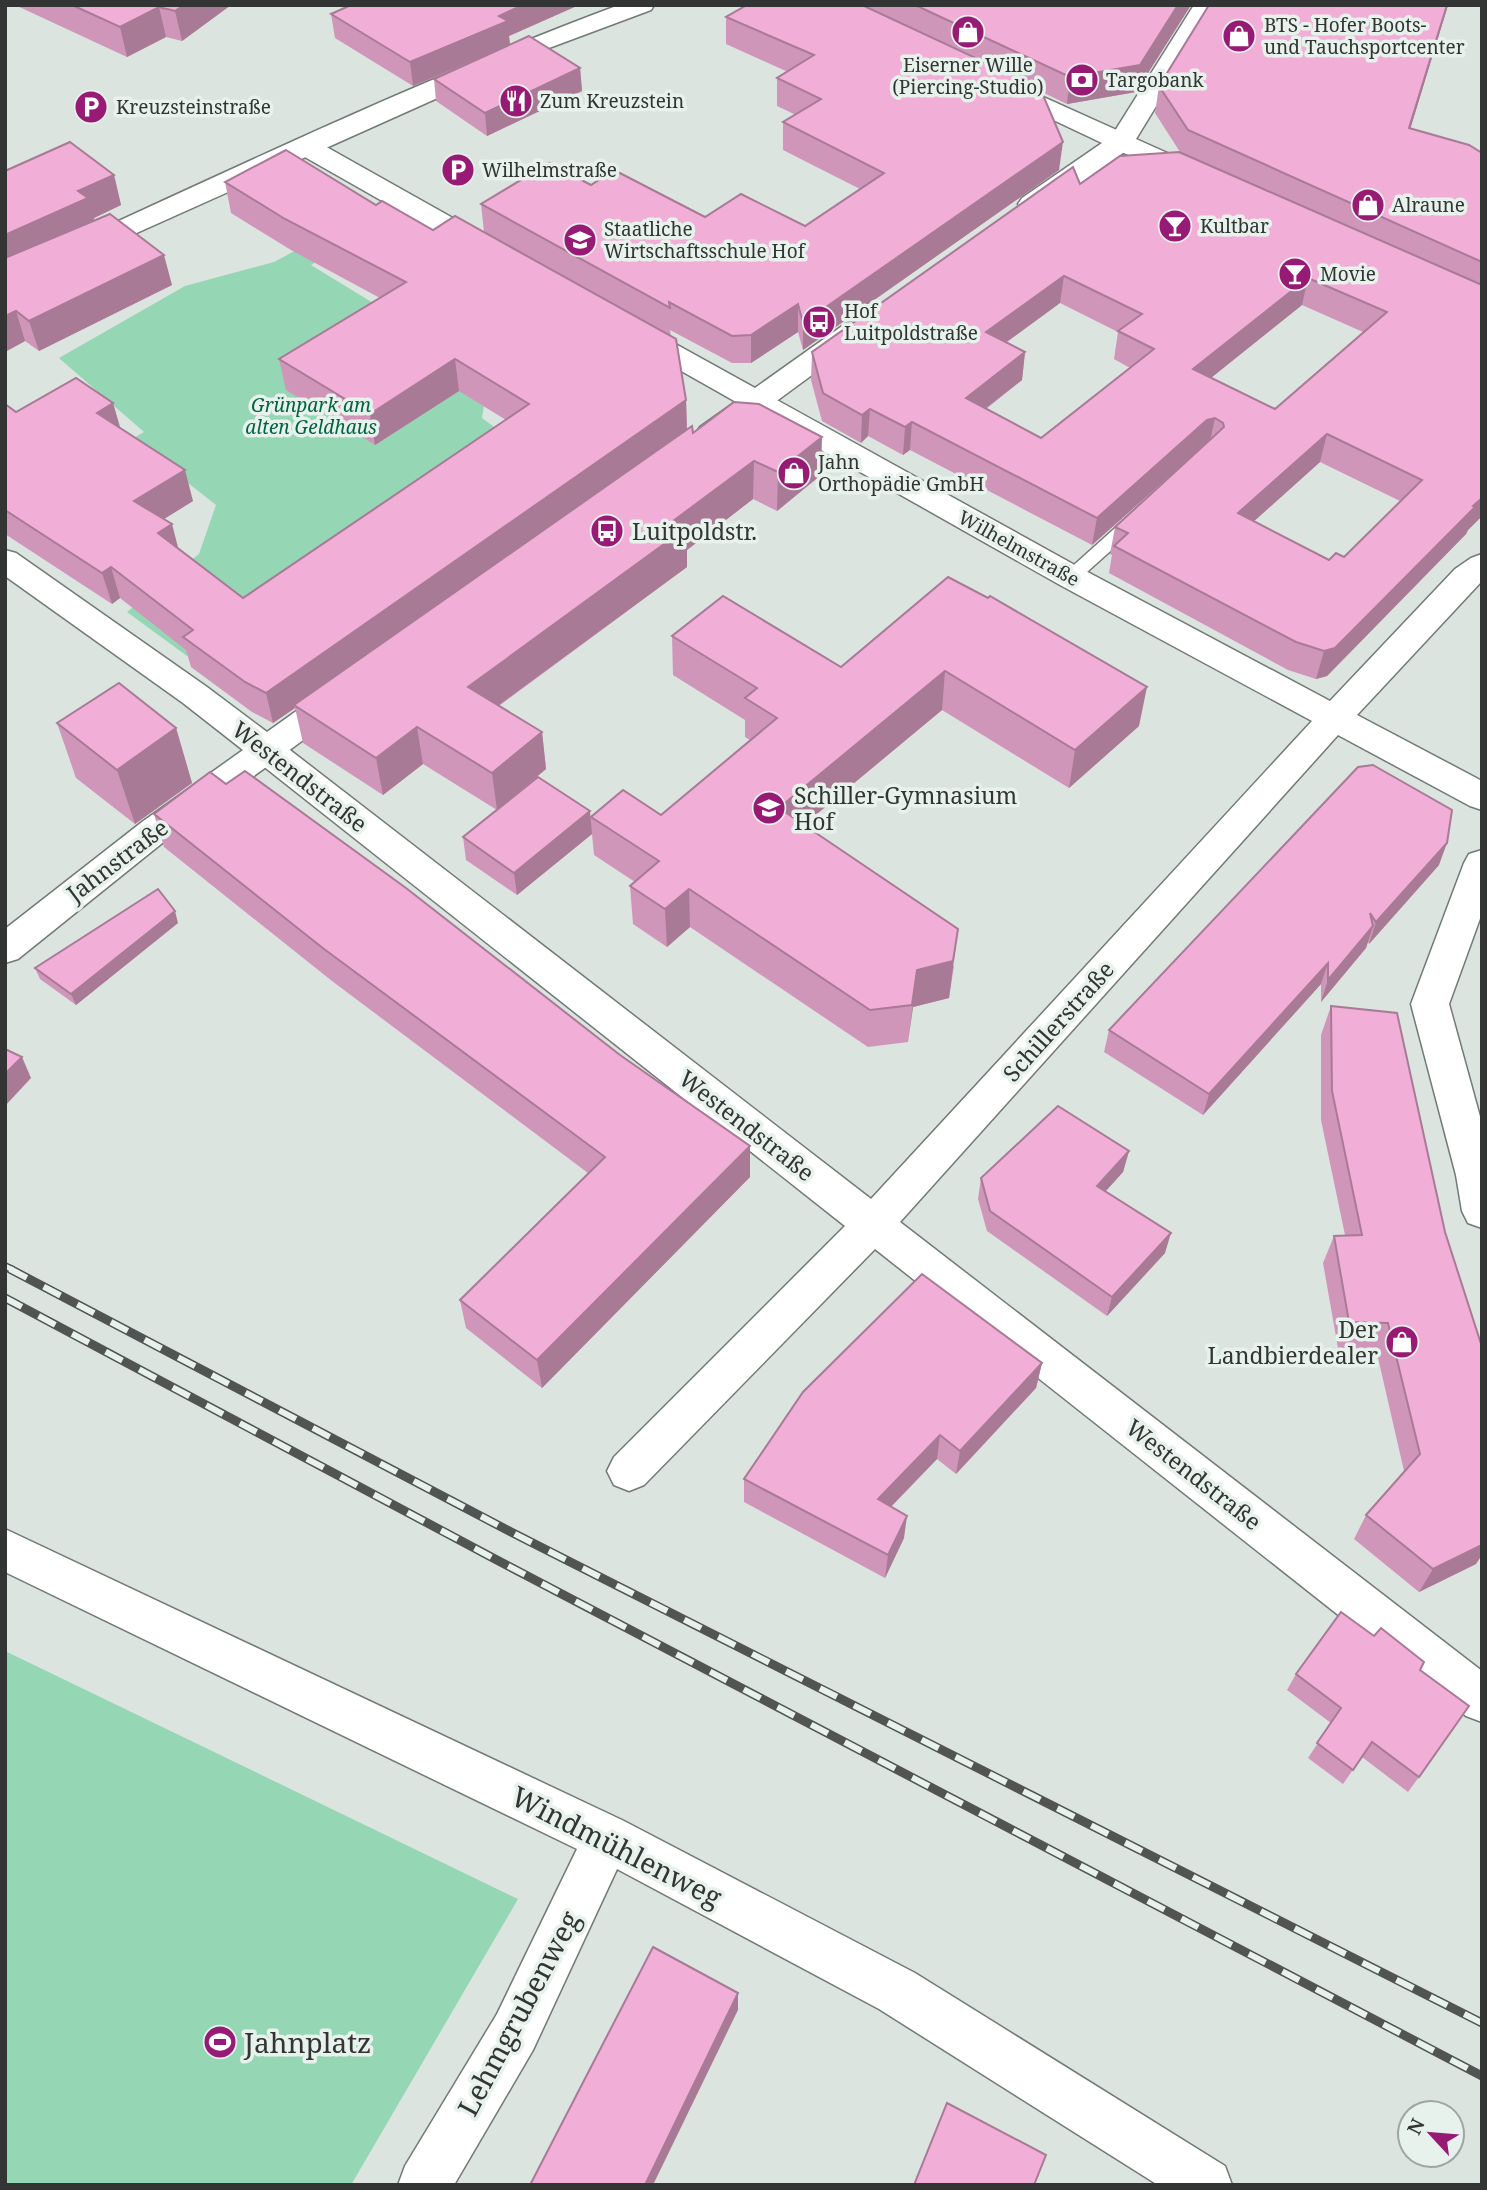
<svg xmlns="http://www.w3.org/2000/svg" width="1487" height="2190" font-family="'Noto Serif',serif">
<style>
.green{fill:#95d6b5}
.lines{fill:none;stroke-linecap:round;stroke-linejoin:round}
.service-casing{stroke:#717a75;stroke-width:3}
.minor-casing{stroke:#717a75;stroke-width:3}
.tertiary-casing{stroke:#717a75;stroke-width:3}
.secondary-casing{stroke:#717a75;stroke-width:3}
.primary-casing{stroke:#717a75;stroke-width:3}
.service{fill:#fff;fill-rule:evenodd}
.minor{fill:#fff;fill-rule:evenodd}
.tertiary{fill:#fff;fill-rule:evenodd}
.secondary{fill:#fff;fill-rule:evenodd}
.primary{fill:#fff;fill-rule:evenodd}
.rail-far1-casing{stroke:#505452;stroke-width:8}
.rail-casing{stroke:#505452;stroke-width:9}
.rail-far1{stroke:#e8f2ec;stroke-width:5;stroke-dasharray:15;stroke-linecap:butt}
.rail{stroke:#e8f2ec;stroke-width:6;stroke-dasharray:19;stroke-linecap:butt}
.wall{fill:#cf96b9;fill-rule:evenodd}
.shaded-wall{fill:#a97a96}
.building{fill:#f1aed7;stroke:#a97a96;stroke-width:2;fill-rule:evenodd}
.labels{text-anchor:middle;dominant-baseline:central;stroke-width:7;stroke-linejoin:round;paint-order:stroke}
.far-poi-label{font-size:19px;fill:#323533;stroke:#e8f2ec;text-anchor:start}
.far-park-label{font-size:19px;font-style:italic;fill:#006443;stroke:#e8f2ec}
.far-street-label{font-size:19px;fill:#323533;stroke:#e8f2ec}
.poi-label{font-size:23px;fill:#323533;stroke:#e8f2ec;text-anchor:start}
.street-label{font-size:23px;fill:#323533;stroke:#e8f2ec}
.near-street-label{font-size:28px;fill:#323533;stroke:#e8f2ec}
.near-poi-label{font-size:28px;fill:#323533;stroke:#e8f2ec;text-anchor:start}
</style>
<rect width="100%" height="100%" fill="#dbe4df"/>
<g class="green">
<polygon points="366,213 376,227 311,265 489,374 482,418 509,438 187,656 127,612 199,554 216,505 169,468 78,472 144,432 59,358 185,286 274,262"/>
<polygon points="5,1651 518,1899 351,2185 5,2185"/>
</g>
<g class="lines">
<defs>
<polygon id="service" points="1130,519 1136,520 1138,524 1136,528 1077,581 1065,581 1063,577 1065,573 1124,520"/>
<g id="minor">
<polygon points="305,138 314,140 499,244 503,250 499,256 489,258 479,256 296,152 292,146 296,140"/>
<polygon points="633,323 643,326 1082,569 1330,701 1455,569 1471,558 1482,554 1482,581 1357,715 1482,781 1482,810 1470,806 1338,735 900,1222 1482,1671 1482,1722 1466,1716 875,1249 644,1485 629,1491 614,1485 607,1471 614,1457 845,1226 253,758 248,749 253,740 265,737 277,740 871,1199 1312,721 1060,585 623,338 619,332 623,326"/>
<polygon points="1482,850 1482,913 1449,1004 1482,1124 1482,1228 1468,1223 1462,1211 1456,1175 1411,1004 1464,863 1469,854"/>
<polygon points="5,1529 624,1821 915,1973 1225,2166 1232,2185 1158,2185 879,2009 617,1869 533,2050 454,2185 398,2185 405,2166 497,2014 577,1849 5,1572"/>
</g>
<path id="tertiary" d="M619 5H654L651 10 549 48 5 292V273C208 181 409 83 619 5Z"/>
<polygon id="secondary" points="1194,5 1218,5 1136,139 1203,169 1207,175 1203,181 1194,183 1112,148 1108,142"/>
<g id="primary">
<polygon points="1001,78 1130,136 1134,142 1130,148 1042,210 1032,212 1022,210 1018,204 1022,198 1102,143 992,91 988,86 992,81"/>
<polygon points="855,321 865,324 869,330 865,336 722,441 711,444 700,441 696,434 700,427 845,324"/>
<polygon points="5,550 16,553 207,687 267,732 330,687 342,683 354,687 359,695 354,703 166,840 18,959 5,963 5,929 142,822 243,750 183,703 5,576"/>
</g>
</defs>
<use href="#service" class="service-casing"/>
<use href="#minor" class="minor-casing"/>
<use href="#tertiary" class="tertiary-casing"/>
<use href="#secondary" class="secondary-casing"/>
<use href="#primary" class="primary-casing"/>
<use href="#service" class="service"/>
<use href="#minor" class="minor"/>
<use href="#tertiary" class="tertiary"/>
<use href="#secondary" class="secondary"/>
<use href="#primary" class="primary"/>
<defs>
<polyline id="rail-far1" points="5,1266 13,1270"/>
<g id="rail">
<polyline points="10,1269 511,1532 1482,2023"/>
<polyline points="5,1298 495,1559 1482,2076"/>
</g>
</defs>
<use href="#rail-far1" class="rail-far1-casing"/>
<use href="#rail" class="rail-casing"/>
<use href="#rail-far1" class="rail-far1"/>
<use href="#rail" class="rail"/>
</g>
<g class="wall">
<polygon points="15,5 231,5 182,41 166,37 127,57"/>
<polygon points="351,5 579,5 509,36 510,45 580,68 582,91 487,136 436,101 434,79 508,46 413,86 335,38 331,14"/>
<polygon points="747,5 1191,5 1136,92 1067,104 1042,92 1059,170 803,350 798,332 751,363 732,363 670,330 671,336 484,232 481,204 591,185 705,217 805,226 860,189 783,150 783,122 796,115 777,106 777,78 788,72 726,44 726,17"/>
<path d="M1209 5H1448L1410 129 1482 153V516L1468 530 1466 534 1327 676 1316 679 1288 670 1109 573 1112 555 1110 554 1115 527 1182 465 1092 545 910 450 903 455 868 436 861 443 822 421 811 380 812 352 1080 184 1180 152 1155 113 1159 86ZM1060 303 1118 332 1114 359 1130 368 1041 438 986 409 1022 380 1025 352 1007 342ZM1302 305 1363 332 1275 409 1211 378ZM1320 462 1400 501 1344 557 1329 560 1254 521Z"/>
<polygon points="5,171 114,175 121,205 94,218 94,220 172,285 39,351 25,341 5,352"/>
<polygon points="225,182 686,400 687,429 693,433 821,475 777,511 753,499 687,550 687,567 499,706 542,732 546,769 497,810 423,764 383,795 303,743 295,708 273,723 252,712 191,667 186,650 120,598 112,604 5,534 5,404 16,412 113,403 120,428 193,501 164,519 178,549 243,598 506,420 459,391 375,445 286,390 279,359 380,298 291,250 231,213"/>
<polygon points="948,577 1139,726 1069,788 942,710 804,825 954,966 949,998 913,1007 908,1042 868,1047 690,927 667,947 633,924 630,886 635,882 594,855 592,834 517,895 466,860 463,837 591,817 661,815 750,740 745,737 745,720 673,675 672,636 841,667"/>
<polygon points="57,723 176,728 192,783 135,824 76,778"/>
<polygon points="226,784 620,1055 750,1146 750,1177 542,1388 466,1328 460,1300 588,1173 332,981 164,847 154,814"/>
<polygon points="1439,865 1369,944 1368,942 1366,948 1321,1002 1321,984 1203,1115 1104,1052 1109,1030"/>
<polygon points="178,923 76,1005 40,979 35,968"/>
<polygon points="1331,1006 1476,1564 1419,1592 1354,1539 1366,1515 1404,1471 1376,1349 1338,1348 1323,1263 1334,1236 1345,1235 1321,1120 1321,1035"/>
<polygon points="1129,1151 1123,1172 1106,1191 1165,1253 1107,1316 987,1231 978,1199 981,1178"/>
<polygon points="1042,1363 1036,1388 956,1474 937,1459 891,1507 904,1538 885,1578 744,1502 744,1479"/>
<polygon points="1420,1670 1419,1777 1408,1792 1362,1757 1343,1784 1308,1758 1331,1723 1287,1690 1296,1674"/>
</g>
<g class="shaded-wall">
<polygon points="184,5 231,5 182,41 175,11"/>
<polygon points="523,5 579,5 509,36 510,45 413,86 410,62 499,16"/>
<polygon points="1178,5 1191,5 1136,92 1067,104 1070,77"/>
<polygon points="1447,5 1448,5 1402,156 1409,128"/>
<polygon points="159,7 166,37 127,57 120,27"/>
<polygon points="580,68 582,91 487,136 485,113"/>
<polygon points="1063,142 1059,170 803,350 803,323"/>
<polygon points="114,175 121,205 94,218 96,228 5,270 5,235 78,191"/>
<polygon points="164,255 172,285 39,351 29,321"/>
<polygon points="1064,276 1060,303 983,359 986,332"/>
<polygon points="1308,278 1302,305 1187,397 1193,369"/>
<polygon points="798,304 798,332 751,363 751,335"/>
<polygon points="16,311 25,341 5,352 5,316"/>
<polygon points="1025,352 1022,380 963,426 966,398"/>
<polygon points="455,359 459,391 375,445 370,414"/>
<polygon points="686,400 687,432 294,705 295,708 273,723 266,693"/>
<polygon points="113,403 122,434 97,413"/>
<polygon points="870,409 868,436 861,443 862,415"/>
<polygon points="1215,418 1209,446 1201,448 1092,545 1097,518 1207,420"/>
<polygon points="912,422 910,450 903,455 905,427"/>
<polygon points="1327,434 1320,462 1232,541 1238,513"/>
<polygon points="822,437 821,475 777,511 778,472"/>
<polygon points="754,461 753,499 687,550 687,567 473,724 468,687 673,521"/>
<polygon points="185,470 193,501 143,532 134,501"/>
<polygon points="1482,498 1482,516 1468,530 1466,534 1327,676 1316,679 1324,651"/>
<polygon points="172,524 180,555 158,533"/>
<polygon points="111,567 120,598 112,604 102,573"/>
<polygon points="945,671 942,710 778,846 779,808"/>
<polygon points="1147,687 1139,726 1069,788 1075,750"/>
<polygon points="417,727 423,764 383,795 376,758"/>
<polygon points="176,728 192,783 135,824 117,770"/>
<polygon points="542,732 546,769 497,810 492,773"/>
<polygon points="590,811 592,834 517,895 514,873"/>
<polygon points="1447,843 1439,865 1369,944 1376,922"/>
<polygon points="689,889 690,927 667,947 665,909"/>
<polygon points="175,911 178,923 76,1005 71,994"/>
<polygon points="1373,926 1366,948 1321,1002 1328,980"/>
<polygon points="958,929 949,998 913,1007 908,1042 917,970"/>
<polygon points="1328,963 1321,984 1203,1115 1209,1094"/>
<polygon points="22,1057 31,1078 5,1106 5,1074"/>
<polygon points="750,1146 750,1177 542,1388 537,1360"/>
<polygon points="1129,1151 1123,1172 1092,1206 1097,1186"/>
<polygon points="1171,1233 1165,1253 1107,1316 1112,1297"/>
<polygon points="1042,1363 1036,1388 956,1474 960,1451"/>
<polygon points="940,1435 937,1459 876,1522 878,1499"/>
<polygon points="907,1516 904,1538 885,1578 888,1555"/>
<polygon points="1482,1545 1482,1555 1476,1564 1419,1592 1433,1569"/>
<polygon points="738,1993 738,2010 653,2185 645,2185"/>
</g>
<g class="building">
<polygon points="72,5 184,5 175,11 159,7 120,27"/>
<polygon points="351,5 523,5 499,16 508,21 410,62 331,14"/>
<polygon points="747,5 862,5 1040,88 1063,142 803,323 798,304 751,335 732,336 669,302 670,308 481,204 549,163 591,185 614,170 705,217 741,194 805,226 884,173 783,122 821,99 777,78 814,55 726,17"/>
<polygon points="915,5 1178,5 1140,65 1070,77"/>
<polygon points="1209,5 1447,5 1409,128 1469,145 1482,153 1482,262 1188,130 1159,86"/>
<polygon points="529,36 580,68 485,113 434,79"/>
<polygon points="70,142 114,175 78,191 88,198 5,235 5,171"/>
<polygon points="286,150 376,205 382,201 433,230 455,216 676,339 686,400 266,693 245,682 183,637 193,630 111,567 102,573 5,510 5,404 16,412 76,378 113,403 97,413 185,470 134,501 172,524 158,533 243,598 529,404 455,359 370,414 279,359 406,282 285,219 225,182"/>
<path d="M1179 152 1482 285V498L1473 506 1475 507 1335 648 1324 651 1296 642 1114 546 1128 533 1115 527 1224 427 1223 423 1215 418 1207 420 1097 518 912 422 905 427 870 409 862 415 823 393 812 352 1073 167 1080 184 1120 156ZM1064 276 1142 314 1118 331 1154 349 1041 438 966 398 1025 352 986 332ZM1308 278 1387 312 1275 409 1193 369ZM1327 434 1422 480 1344 557 1336 553 1329 560 1238 513Z"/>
<polygon points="110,214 164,255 29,321 16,311 5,316 5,258"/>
<polygon points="734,402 759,404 822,437 778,472 754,461 673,521 686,528 468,687 542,732 492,773 417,727 376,758 294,705 692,426 693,433"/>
<polygon points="948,577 988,598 990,596 1147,687 1075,750 945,671 779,808 958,929 953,961 917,970 912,1005 870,1010 689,889 665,909 630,886 659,861 591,817 623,790 661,815 777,718 745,698 757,688 672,636 723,596 841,667"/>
<polygon points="119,683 176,728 117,770 57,723"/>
<polygon points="1373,765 1452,810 1447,843 1376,922 1370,913 1373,926 1328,980 1328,963 1209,1094 1109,1030 1358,767"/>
<polygon points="245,771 406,888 620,1055 750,1146 537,1360 460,1300 605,1157 324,949 154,814 210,772 226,784"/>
<polygon points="538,777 590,811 514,873 463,837"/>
<polygon points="158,889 175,911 71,994 35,968"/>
<polygon points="1331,1006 1397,1013 1445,1232 1482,1347 1482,1545 1433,1569 1366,1515 1420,1454 1388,1323 1349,1322 1334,1236 1362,1235 1332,1091"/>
<polygon points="5,1049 22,1057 5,1074"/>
<polygon points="1058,1106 1129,1151 1097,1186 1171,1233 1112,1297 990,1211 981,1178"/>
<polygon points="922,1274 1042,1363 960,1451 940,1435 878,1499 907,1516 888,1555 744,1479 803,1392"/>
<polygon points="1341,1612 1374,1636 1381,1628 1424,1662 1420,1670 1469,1706 1419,1777 1372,1742 1353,1770 1317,1743 1341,1708 1296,1674"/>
<polygon points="653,1947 738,1993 645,2185 530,2185"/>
<polygon points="947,2103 1046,2155 1034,2185 914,2185"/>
</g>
<defs>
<symbol id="shop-disc" viewBox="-11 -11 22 22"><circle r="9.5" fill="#971b74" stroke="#e8f2ec"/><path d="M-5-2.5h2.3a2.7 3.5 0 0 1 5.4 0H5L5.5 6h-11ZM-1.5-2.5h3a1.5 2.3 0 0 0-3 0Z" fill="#fff"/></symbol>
<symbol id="bank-disc" viewBox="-11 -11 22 22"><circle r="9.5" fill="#971b74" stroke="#e8f2ec"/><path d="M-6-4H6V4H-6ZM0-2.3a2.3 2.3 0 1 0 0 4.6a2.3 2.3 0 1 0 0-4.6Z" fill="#fff"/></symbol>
<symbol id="restaurant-disc" viewBox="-11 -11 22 22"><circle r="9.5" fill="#971b74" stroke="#e8f2ec"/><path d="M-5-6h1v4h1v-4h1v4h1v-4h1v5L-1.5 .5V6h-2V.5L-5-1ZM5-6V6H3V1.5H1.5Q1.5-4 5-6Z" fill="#fff"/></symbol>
<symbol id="parking-disc" viewBox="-11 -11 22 22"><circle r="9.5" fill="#971b74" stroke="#e8f2ec"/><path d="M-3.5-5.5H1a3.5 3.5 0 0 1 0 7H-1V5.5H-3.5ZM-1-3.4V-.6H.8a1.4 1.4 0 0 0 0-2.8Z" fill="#fff"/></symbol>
<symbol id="bar-disc" viewBox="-11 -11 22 22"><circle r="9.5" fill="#971b74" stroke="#e8f2ec"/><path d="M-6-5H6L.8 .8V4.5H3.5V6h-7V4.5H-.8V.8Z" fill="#fff"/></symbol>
<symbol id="school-disc" viewBox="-11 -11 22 22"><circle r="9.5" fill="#971b74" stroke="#e8f2ec"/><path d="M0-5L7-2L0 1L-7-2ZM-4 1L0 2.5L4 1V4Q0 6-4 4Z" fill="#fff"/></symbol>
<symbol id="bus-disc" viewBox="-11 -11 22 22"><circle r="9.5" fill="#971b74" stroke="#e8f2ec"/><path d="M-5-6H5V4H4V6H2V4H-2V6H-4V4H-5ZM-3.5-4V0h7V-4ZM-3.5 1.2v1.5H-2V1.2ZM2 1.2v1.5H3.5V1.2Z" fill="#fff"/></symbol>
<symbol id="stadium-disc" viewBox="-11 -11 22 22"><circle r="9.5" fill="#971b74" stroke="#e8f2ec"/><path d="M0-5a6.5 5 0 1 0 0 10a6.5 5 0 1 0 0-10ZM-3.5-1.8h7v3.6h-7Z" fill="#fff"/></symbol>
</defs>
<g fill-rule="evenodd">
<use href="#shop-disc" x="949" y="13" width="38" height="38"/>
<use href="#shop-disc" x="1220" y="17" width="38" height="38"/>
<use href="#bank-disc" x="1063" y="61" width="38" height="38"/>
<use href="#restaurant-disc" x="497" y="82" width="38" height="38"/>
<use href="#parking-disc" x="72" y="88" width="38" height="38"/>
<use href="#parking-disc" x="439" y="151" width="38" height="38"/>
<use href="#shop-disc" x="1349" y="186" width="38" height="38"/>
<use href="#bar-disc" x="1156" y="207" width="38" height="38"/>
<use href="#school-disc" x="561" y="221" width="38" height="38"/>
<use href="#bar-disc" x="1276" y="255" width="38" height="38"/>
<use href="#bus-disc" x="800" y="303" width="38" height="38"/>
<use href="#shop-disc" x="775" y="454" width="38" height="38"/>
<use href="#bus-disc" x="588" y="512" width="38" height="38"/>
<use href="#school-disc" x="750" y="789" width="38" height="38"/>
<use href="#shop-disc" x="1383" y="1323" width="38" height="38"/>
<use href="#stadium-disc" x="201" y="2023" width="38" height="38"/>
</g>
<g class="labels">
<g class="far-poi-label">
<text x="1264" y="25">BTS - Hofer Boots-<tspan x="1264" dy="22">und Tauchsportcenter</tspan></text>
<text x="968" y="65" text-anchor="middle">Eiserner Wille<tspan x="968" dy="22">(Piercing-Studio)</tspan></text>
<text x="1106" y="80">Targobank</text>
<text x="540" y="101">Zum Kreuzstein</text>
<text x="116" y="107">Kreuzsteinstraße</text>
<text x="482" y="170">Wilhelmstraße</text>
<text x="1392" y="205">Alraune</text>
<text x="1200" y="226">Kultbar</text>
<text x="604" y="229">Staatliche<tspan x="604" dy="22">Wirtschaftsschule Hof</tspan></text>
<text x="1320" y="274">Movie</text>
<text x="844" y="311">Hof<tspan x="844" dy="22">Luitpoldstraße</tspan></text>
<text x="818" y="462">Jahn<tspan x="818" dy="22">Orthopädie GmbH</tspan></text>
</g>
<g class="far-park-label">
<text x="311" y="405">Grünpark am<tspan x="311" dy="22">alten Geldhaus</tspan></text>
</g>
<g class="far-street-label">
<text transform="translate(1019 548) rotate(29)">Wilhelmstraße</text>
</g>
<g class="poi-label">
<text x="632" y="531">Luitpoldstr.</text>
<text x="794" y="795">Schiller-Gymnasium<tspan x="794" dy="26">Hof</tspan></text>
<text x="1378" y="1329" text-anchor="end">Der<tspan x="1378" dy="26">Landbierdealer</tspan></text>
</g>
<g class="street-label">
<text transform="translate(300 776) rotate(38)">Westendstraße</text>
<text transform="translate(117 860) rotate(-37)">Jahnstraße</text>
<text transform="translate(1058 1021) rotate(-48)">Schillerstraße</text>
<text transform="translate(747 1125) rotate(38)">Westendstraße</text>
<text transform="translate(1194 1474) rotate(38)">Westendstraße</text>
</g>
<g class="near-street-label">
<text transform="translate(617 1846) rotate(27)">Windmühlenweg</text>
<text transform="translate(518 2013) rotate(-62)">Lehmgrubenweg</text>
</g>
<g class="near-poi-label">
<text x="244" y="2042">Jahnplatz</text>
</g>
</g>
<rect width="1487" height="2190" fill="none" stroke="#323533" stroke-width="14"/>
<g transform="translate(1431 2134) rotate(296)"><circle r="33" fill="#e8f2ec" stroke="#9fa6a2" stroke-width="2"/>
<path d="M0-5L12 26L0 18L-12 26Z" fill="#971b74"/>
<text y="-10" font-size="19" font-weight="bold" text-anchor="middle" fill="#323533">N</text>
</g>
</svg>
